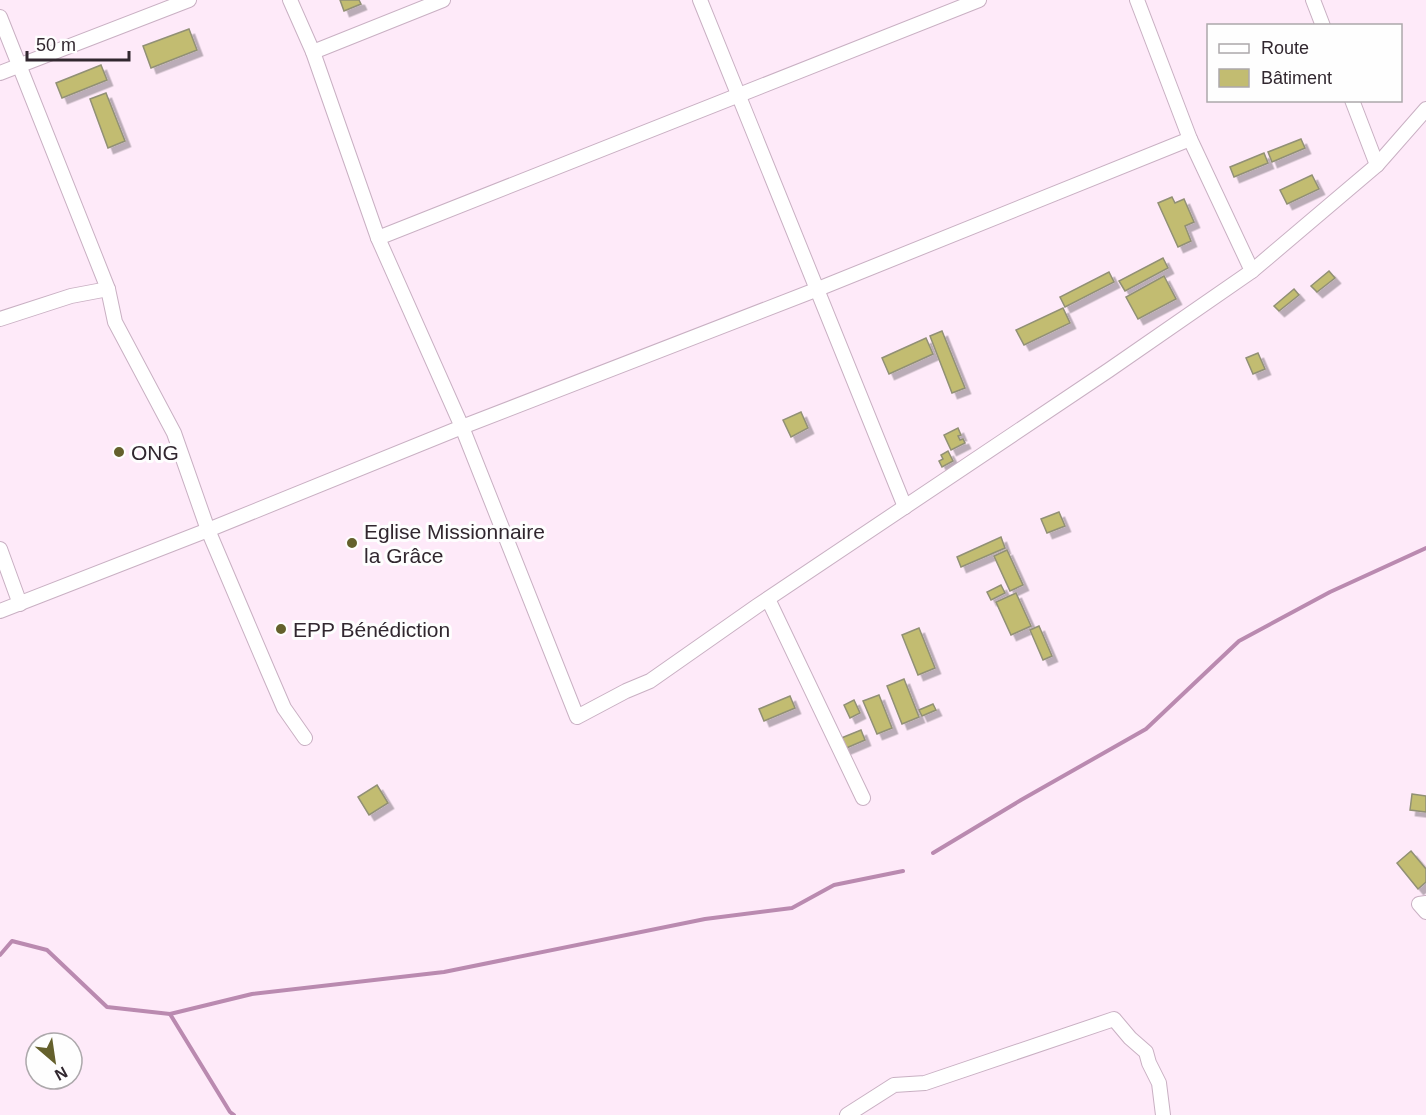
<svg xmlns="http://www.w3.org/2000/svg" width="1426" height="1115" font-family="Arial,sans-serif">
<style>
.lines{fill:none;stroke-linecap:round;stroke-linejoin:round}
.stream{stroke:#ba8ab0;stroke-width:4}
.building{fill:#c2bc71;stroke:#919075;stroke-width:1.5;filter:url(#shadow)}
.minor-casing{stroke:#c9b0c3;stroke-width:16}
.minor{stroke:#fff;stroke-width:14}
.poi-dot{fill:#64602c;stroke:#fefefe;stroke-width:2}
.labels{text-anchor:middle;dominant-baseline:central;stroke-width:6;stroke-linejoin:round;paint-order:stroke}
.poi-label{font-size:21px;fill:#31272f;stroke:#fefefe;text-anchor:start}
</style>
<defs>
<filter id="shadow"><feDropShadow dx="5.5" dy="5.5" stdDeviation="0" flood-color="#0004"/></filter>
</defs>
<rect width="100%" height="100%" fill="#feeaf9"/>
<g class="lines">
<g class="stream">
<polyline points="933,853 1021,800 1146,729 1239,641 1330,592 1426,548"/>
<polyline points="0,955 12,941 47,950 107,1007 170,1014 252,994 444,972 705,919 792,908 834,885 903,871"/>
<polyline points="170,1014 230,1112 234,1115"/>
</g>
</g>
<g class="building">
<polygon points="340,0 359,0 361,4 344,11"/>
<polygon points="189,29 197,50 151,68 143,46"/>
<polygon points="101,65 107,80 62,98 56,83"/>
<polygon points="106,93 125,141 108,148 90,99"/>
<polygon points="1301,139 1305,148 1272,162 1268,152"/>
<polygon points="1264,153 1268,163 1234,177 1230,167"/>
<polygon points="1312,175 1319,189 1287,204 1280,190"/>
<polygon points="1172,197 1175,203 1184,199 1194,222 1185,226 1191,241 1178,247 1158,203"/>
<polygon points="1163,258 1168,268 1125,291 1119,281"/>
<polygon points="1329,271 1335,278 1317,292 1311,286"/>
<polygon points="1109,272 1114,282 1065,307 1060,297"/>
<polygon points="1164,276 1176,299 1138,319 1126,297"/>
<polygon points="1294,289 1299,295 1279,311 1274,306"/>
<polygon points="1063,308 1070,323 1024,345 1016,330"/>
<polygon points="942,331 965,388 952,393 930,336"/>
<polygon points="926,338 933,354 889,374 882,358"/>
<polygon points="1258,353 1265,369 1253,374 1246,358"/>
<polygon points="801,412 808,428 791,437 783,420"/>
<polygon points="958,428 961,435 958,436 960,440 963,439 965,443 951,450 944,435"/>
<polygon points="948,451 953,461 942,467 939,461 943,459 941,455"/>
<polygon points="1059,512 1065,526 1047,533 1041,519"/>
<polygon points="1001,537 1005,548 961,567 957,557"/>
<polygon points="1007,550 1023,585 1010,591 994,556"/>
<polygon points="1001,585 1005,593 991,600 987,592"/>
<polygon points="1016,593 1031,626 1011,635 996,602"/>
<polygon points="1039,626 1052,656 1043,660 1030,630"/>
<polygon points="919,628 935,668 918,675 902,635"/>
<polygon points="904,679 919,717 902,724 887,686"/>
<polygon points="879,695 892,728 877,734 863,701"/>
<polygon points="790,696 795,708 764,721 759,709"/>
<polygon points="854,700 860,713 850,718 844,705"/>
<polygon points="933,704 936,710 922,716 919,710"/>
<polygon points="861,730 865,740 844,749 839,739"/>
<polygon points="377,785 388,803 369,815 358,797"/>
<polygon points="1412,794 1426,796 1426,812 1410,810"/>
<polygon points="1411,851 1426,869 1426,882 1418,889 1397,863"/>
</g>
<g class="lines">
<defs>
<g id="minor">
<polyline points="290,0 313,52 378,238 462,427 577,717 626,691 650,681 757,606 1109,370 1252,271 1377,165 1426,109"/>
<polyline points="700,0 905,507"/>
<polyline points="1137,0 1190,139 1252,271"/>
<polyline points="1313,0 1323,26"/>
<polyline points="0,17 108,289 115,322 174,433 208,530 268,671 284,708 305,738"/>
<polyline points="313,52 443,0"/>
<polyline points="0,73 189,0"/>
<polyline points="1352,100 1377,165"/>
<polyline points="378,238 979,0"/>
<polyline points="0,319 71,296 108,289"/>
<polyline points="0,549 20,604"/>
<polyline points="768,599 863,798"/>
<polyline points="0,611 208,530 462,427 818,289 1190,139"/>
<polyline points="1426,903 1419,904 1426,912"/>
<polyline points="847,1115 894,1085 925,1083 1114,1019 1130,1038 1146,1052 1149,1063 1159,1083 1163,1115"/>
</g>
</defs>
<use href="#minor" class="minor-casing"/>
<use href="#minor" class="minor"/>
</g>
<g class="poi-dot">
<circle cx="119" cy="452" r="6"/>
<circle cx="352" cy="543" r="6"/>
<circle cx="281" cy="629" r="6"/>
</g>
<g class="labels">
<g class="poi-label">
<text x="131" y="452">ONG</text>
<text x="364" y="531">Eglise Missionnaire<tspan x="364" dy="24">la Grâce</tspan></text>
<text x="293" y="629">EPP Bénédiction</text>
</g>
</g>
<rect x="1207" y="24" width="195" height="78" fill="#fefefe" stroke="#aca8ab" stroke-width="1.5"/>
<rect x="1219" y="44" width="30" height="9" fill="#ffffff" stroke="#aca8ab" stroke-width="1.5"/>
<text x="1261" y="54" font-size="18" fill="#31272f">Route</text>
<rect x="1219" y="69" width="30" height="18" fill="#c2bc71" stroke="#aca8ab" stroke-width="1.5"/>
<text x="1261" y="84" font-size="18" fill="#31272f">Bâtiment</text>
<g transform="translate(54 1061) rotate(151)"><circle r="28" fill="#fefefe" stroke="#aca8ab" stroke-width="1.5"/>
<path d="M0-4.5L10 22L0 15L-10 22Z" fill="#64602c"/>
<text y="-9" font-size="16" font-weight="bold" text-anchor="middle" fill="#31272f">N</text>
</g>
<path d="M27 51v9h102v-9" fill="none" stroke="#31272f" stroke-width="3"/>
<text x="36" y="51" font-size="18" fill="#31272f" stroke="#fefefe" stroke-width="4.5" paint-order="stroke">50 m</text>
</svg>
